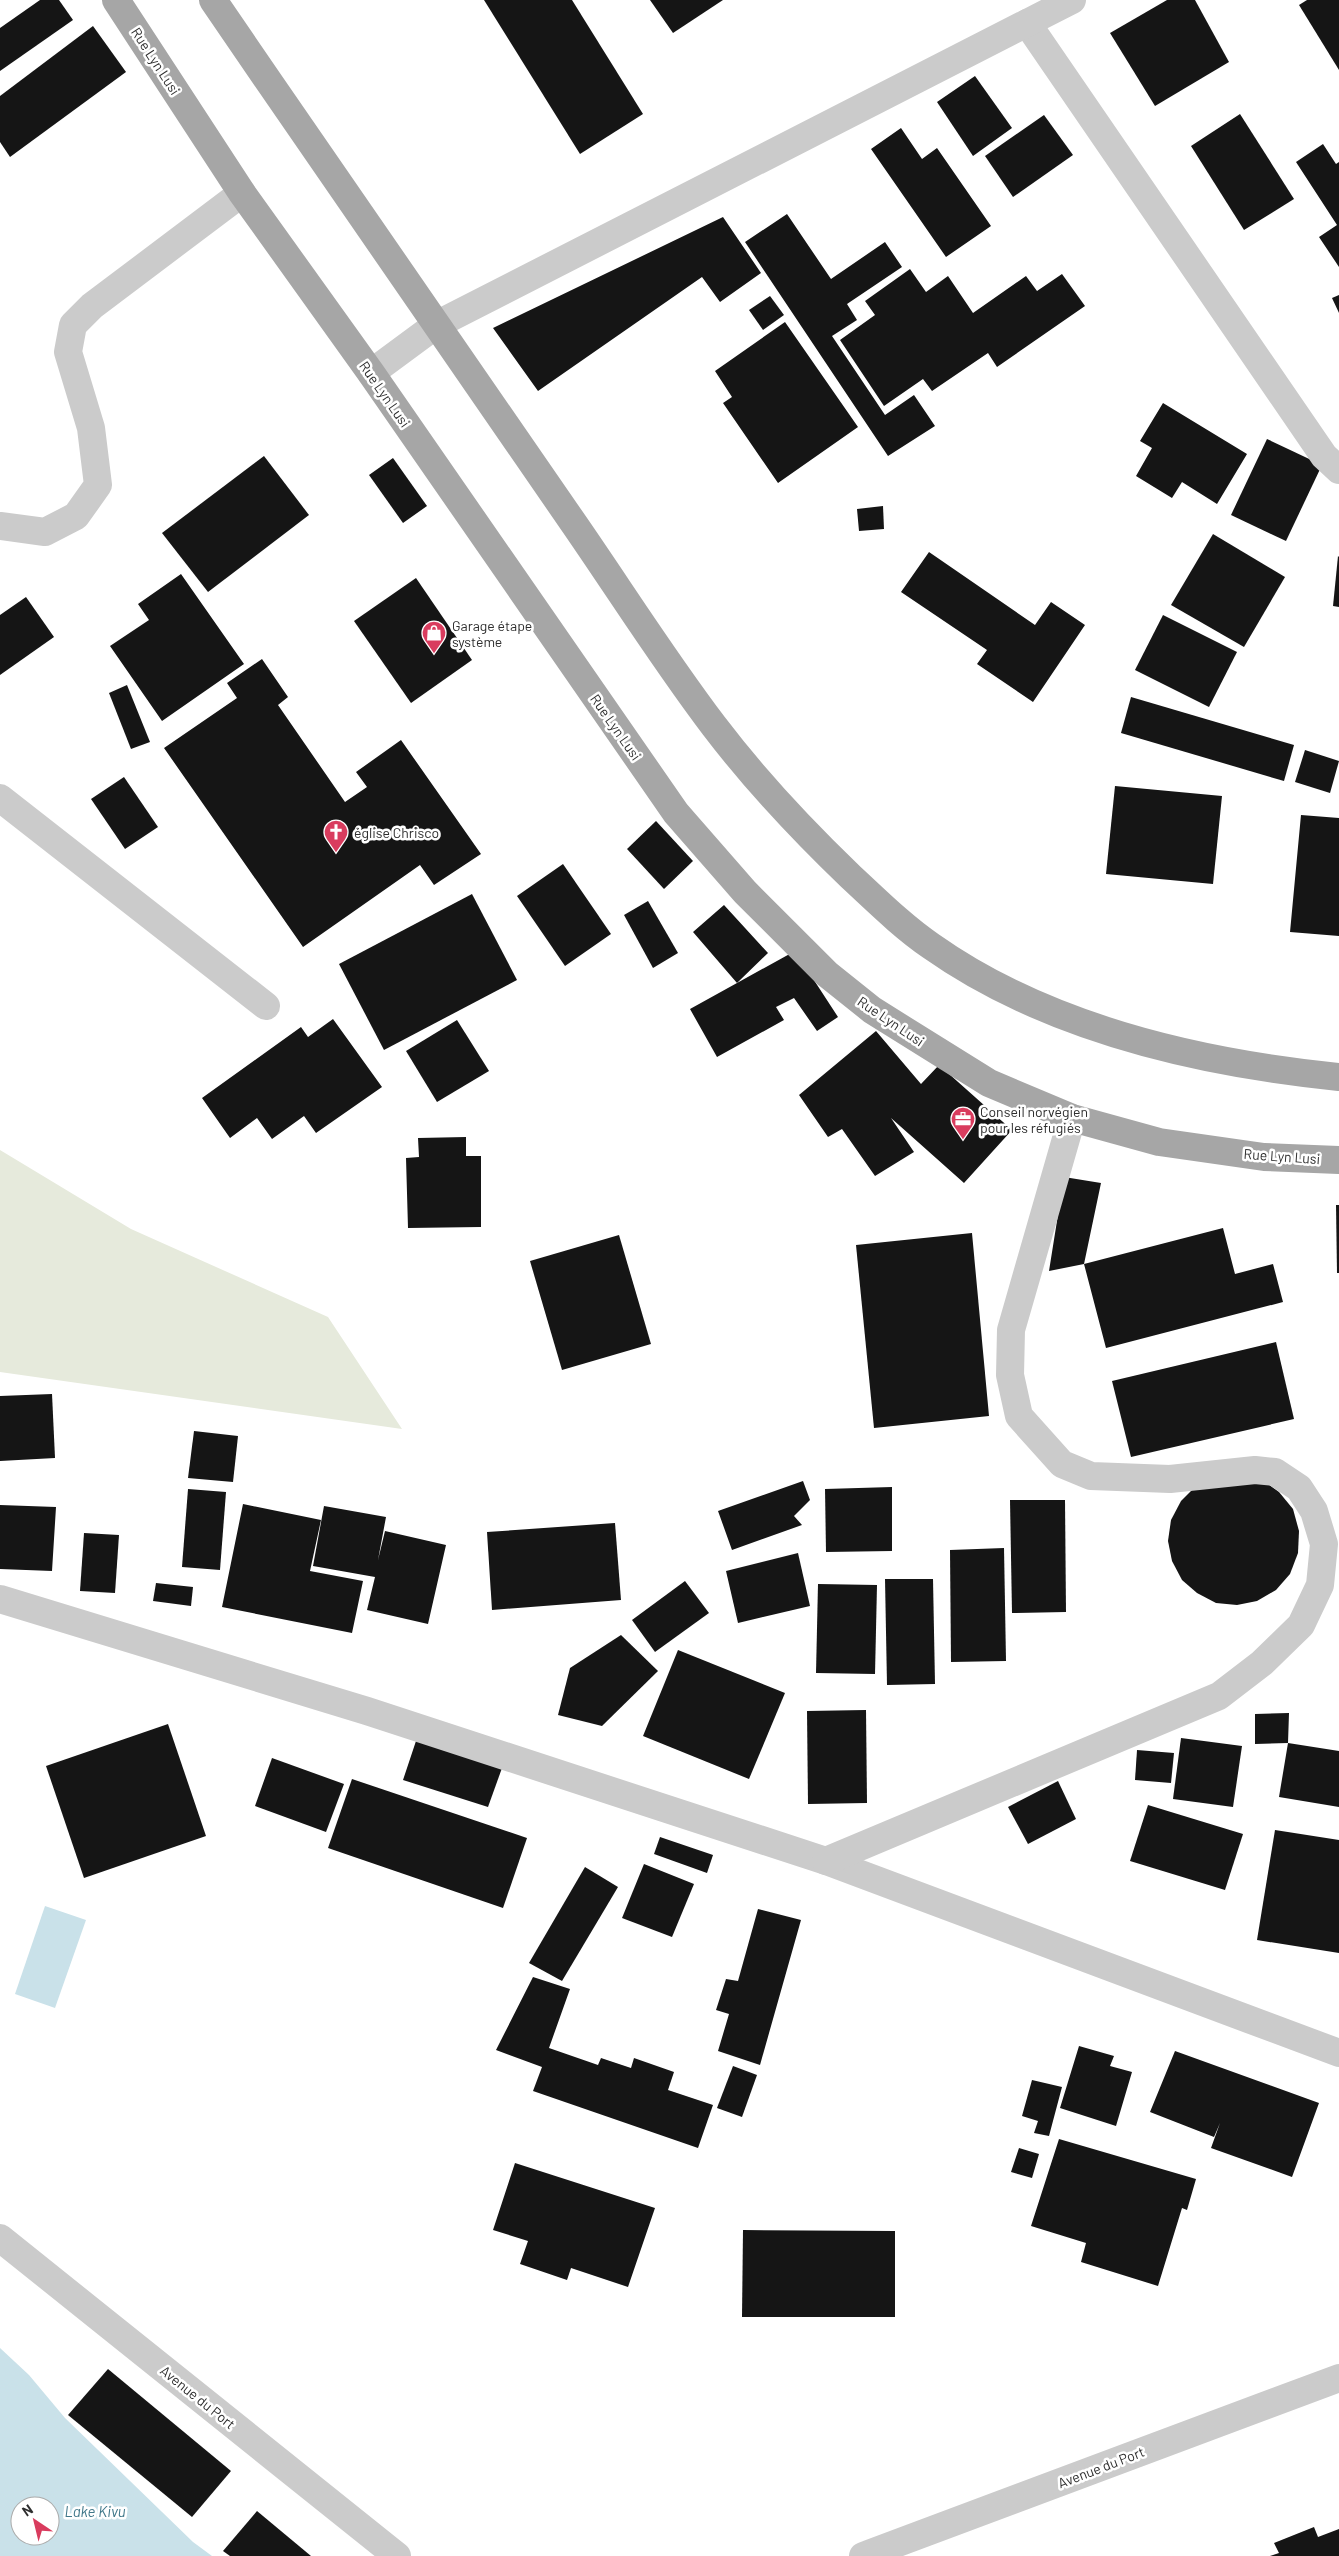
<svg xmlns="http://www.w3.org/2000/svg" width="1339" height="2556" font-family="Barlow,sans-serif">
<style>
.green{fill:#e6eadc}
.water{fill:#c9e1e9;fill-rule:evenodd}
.building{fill:#151515}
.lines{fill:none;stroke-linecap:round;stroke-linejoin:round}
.minor{stroke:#cbcbcb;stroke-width:28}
.primary{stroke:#a6a6a6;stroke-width:28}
.labels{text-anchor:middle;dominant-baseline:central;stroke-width:5;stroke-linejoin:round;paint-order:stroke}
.street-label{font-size:14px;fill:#2e2e2e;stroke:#fff}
.poi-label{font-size:14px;fill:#2e2e2e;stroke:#fff;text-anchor:start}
.water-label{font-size:15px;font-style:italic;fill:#41788a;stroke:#fff}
</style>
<rect width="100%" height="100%" fill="#fff"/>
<polygon class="green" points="0,1150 131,1229 328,1317 402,1429 0,1372"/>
<g class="water">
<polygon points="45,1906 86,1920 55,2008 15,1994"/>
<path d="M0 2348 29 2375 65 2418 193 2542 212 2556H0ZM20 2506H50V2536H20Z"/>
</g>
<g class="building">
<polygon points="40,0 59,0 73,20 0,71 0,28"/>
<polygon points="484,0 572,0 643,114 580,154"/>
<polygon points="650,0 723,0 673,33"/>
<polygon points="1167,0 1195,0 1229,62 1155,106 1110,33"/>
<polygon points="1307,0 1339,0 1339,70 1299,5"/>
<polygon points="93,26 126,72 10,157 0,142 0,96"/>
<polygon points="975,76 1012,128 973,156 937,102"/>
<polygon points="1240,114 1294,199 1244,230 1191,146"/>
<polygon points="1044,115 1073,155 1013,197 985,156"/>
<polygon points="901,128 922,159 937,148 991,226 946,257 871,149"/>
<polygon points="1323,144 1336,164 1339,162 1339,267 1319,237 1337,225 1296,162"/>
<polygon points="787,214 831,279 885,242 902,267 847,304 857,320 832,336 885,415 914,395 935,426 888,456 745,242"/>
<polygon points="723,217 761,273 720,302 702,277 538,391 493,328"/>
<polygon points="910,269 926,292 948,276 973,313 1026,276 1037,291 1062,274 1085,306 997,367 988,353 932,391 923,379 884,406 840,340 875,315 865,301"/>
<polygon points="1339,295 1339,313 1332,298"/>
<polygon points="770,296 784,315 763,330 749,310"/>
<polygon points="785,322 858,427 778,483 723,403 732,397 715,371"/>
<polygon points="1163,403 1247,454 1217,504 1182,482 1172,498 1136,476 1152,448 1140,441"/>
<polygon points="1267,439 1322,465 1286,541 1231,515"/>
<polygon points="264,456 309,515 208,592 162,533"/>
<polygon points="393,458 427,506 403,523 369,475"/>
<polygon points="883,506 884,529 859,531 857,509"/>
<polygon points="1213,534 1285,577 1244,647 1171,605"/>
<polygon points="929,552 1035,625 1051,602 1085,625 1033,702 977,664 987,650 901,592"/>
<polygon points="1338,556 1339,557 1339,607 1333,606"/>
<polygon points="181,574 244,664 162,721 110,646 149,620 138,604"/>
<polygon points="416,578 472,660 411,703 354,621"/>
<polygon points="26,597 54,637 0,675 0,615"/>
<polygon points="1163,615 1237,652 1209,707 1135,670"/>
<polygon points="262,659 288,697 278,705 345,802 367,787 356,772 401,740 481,854 434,885 420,865 303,947 164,748 237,698 227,683"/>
<polygon points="127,685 150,742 131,749 109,693"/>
<polygon points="1131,697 1294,745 1284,781 1121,733"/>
<polygon points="1305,750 1339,761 1330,793 1295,782"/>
<polygon points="124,777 158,827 125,849 91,799"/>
<polygon points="1115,786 1222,796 1213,884 1106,874"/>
<polygon points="1301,815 1339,818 1339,936 1290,932"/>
<polygon points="656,821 693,861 664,889 627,849"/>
<polygon points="563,864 611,934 565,966 517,896"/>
<polygon points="472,894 517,980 384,1050 339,964"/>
<polygon points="648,901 678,953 653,968 624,915"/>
<polygon points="724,905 768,953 737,983 795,951 838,1017 817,1031 794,998 776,1007 784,1020 717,1057 690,1009 737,983 693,932"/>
<polygon points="333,1019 382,1087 316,1133 304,1116 272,1139 257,1118 230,1138 202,1098 301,1027 308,1037"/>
<polygon points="457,1020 489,1071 437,1102 406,1051"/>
<polygon points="876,1031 921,1084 939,1065 1012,1130 964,1183 891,1118 914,1152 875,1176 842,1129 828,1137 799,1095"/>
<polygon points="466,1137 466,1156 481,1156 481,1227 408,1228 406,1158 419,1157 418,1138"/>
<polygon points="1064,1177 1101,1183 1084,1264 1223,1228 1235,1274 1273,1264 1283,1302 1106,1348 1084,1264 1049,1271"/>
<polygon points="1336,1205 1339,1205 1339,1273 1337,1273"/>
<polygon points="972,1233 989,1416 874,1428 856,1245"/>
<polygon points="619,1235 651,1344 562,1370 530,1261"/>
<polygon points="1276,1342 1294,1419 1131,1457 1112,1381"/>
<polygon points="52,1394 55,1458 0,1461 0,1396"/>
<polygon points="194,1431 238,1436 233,1482 188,1478"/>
<polygon points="1261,1479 1279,1492 1293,1509 1299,1531 1298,1553 1290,1574 1276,1590 1257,1601 1237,1605 1216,1603 1197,1593 1182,1580 1172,1561 1168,1541 1171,1520 1181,1501 1197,1485"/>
<polygon points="803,1481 810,1500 794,1516 802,1525 732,1550 718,1511"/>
<polygon points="892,1487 892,1551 826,1552 825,1489"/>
<polygon points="188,1489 226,1492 220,1570 182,1567"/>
<polygon points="1010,1500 1065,1500 1066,1612 1012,1613"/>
<polygon points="243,1504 321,1520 310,1571 363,1581 352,1633 222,1607"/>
<polygon points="0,1505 56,1507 52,1571 0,1569"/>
<polygon points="324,1506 386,1517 378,1560 385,1531 446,1545 428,1624 367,1610 375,1577 313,1566"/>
<polygon points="615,1523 621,1600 492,1610 487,1532"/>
<polygon points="84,1533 119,1535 115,1593 80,1591"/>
<polygon points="1004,1548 1006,1661 951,1662 950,1550"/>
<polygon points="798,1553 810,1606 738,1623 726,1571"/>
<polygon points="885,1579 933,1579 935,1684 887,1685"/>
<polygon points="685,1581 709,1613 655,1652 632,1620"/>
<polygon points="156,1583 193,1587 191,1606 153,1601"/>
<polygon points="818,1584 877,1585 875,1674 816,1673"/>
<polygon points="621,1635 658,1671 602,1726 558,1715 570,1668"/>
<polygon points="678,1650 785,1693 749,1779 643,1736"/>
<polygon points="866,1710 867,1803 808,1804 807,1711"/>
<polygon points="1289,1713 1288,1743 1339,1751 1339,1807 1279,1797 1288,1743 1255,1744 1255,1714"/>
<polygon points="168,1724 206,1836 84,1878 46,1766"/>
<polygon points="1181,1738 1242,1746 1233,1807 1173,1799"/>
<polygon points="416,1741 502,1768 488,1807 403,1780"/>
<polygon points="1137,1750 1174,1753 1171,1783 1135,1780"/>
<polygon points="272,1758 344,1784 326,1832 255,1806"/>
<polygon points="352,1779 527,1838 503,1908 328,1848"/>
<polygon points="1058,1781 1076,1819 1028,1844 1008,1807"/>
<polygon points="1148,1805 1243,1834 1225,1890 1130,1861"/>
<polygon points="1275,1830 1339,1840 1339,1953 1257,1940"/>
<polygon points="660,1837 713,1855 707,1873 654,1854"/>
<polygon points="644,1864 694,1884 672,1937 622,1918"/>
<polygon points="585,1867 618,1887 562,1981 529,1963"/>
<polygon points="758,1909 801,1920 760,2065 718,2051 729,2014 716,2010 726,1979 738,1981"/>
<polygon points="533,1977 570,1989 549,2048 598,2065 601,2058 631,2068 634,2058 674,2072 668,2090 713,2105 698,2148 533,2091 542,2067 496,2050"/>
<polygon points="1079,2046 1114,2056 1110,2066 1132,2072 1116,2126 1060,2108"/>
<polygon points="1175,2051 1319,2103 1292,2177 1211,2148 1220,2123 1214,2137 1150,2112"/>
<polygon points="733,2066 757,2075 742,2117 717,2108"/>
<polygon points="1032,2080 1062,2087 1049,2136 1034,2133 1038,2121 1022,2116"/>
<polygon points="1059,2139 1196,2179 1187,2210 1182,2208 1158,2286 1081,2262 1086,2243 1031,2226"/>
<polygon points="1019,2148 1039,2154 1032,2178 1011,2172"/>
<polygon points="515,2163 655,2208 628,2287 571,2268 567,2280 520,2264 528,2241 493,2230"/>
<polygon points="743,2230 895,2231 895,2317 742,2317"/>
<polygon points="108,2369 231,2471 192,2517 68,2415"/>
<polygon points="257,2511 311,2556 230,2556 223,2551"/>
<polygon points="1314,2527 1318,2537 1339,2529 1339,2556 1270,2556 1279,2553 1274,2543"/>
</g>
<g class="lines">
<g class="minor">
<polyline points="1027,23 1324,456 1339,470"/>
<polyline points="371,373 436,325 1072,0"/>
<polyline points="0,526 45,532 76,516 98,485 91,428 68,352 73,325 92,306 242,193"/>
<polyline points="0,798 266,1006"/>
<polyline points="0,1599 367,1711 826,1861 1339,2053"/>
<polyline points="826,1861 1219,1696 1262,1663 1301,1625 1320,1585 1324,1544 1314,1511 1299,1488 1275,1472 1255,1470 1170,1479 1091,1476 1062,1464 1019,1416 1010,1375 1011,1330 1072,1118"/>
<polyline points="0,2238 397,2556"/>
<polyline points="863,2556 1339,2378"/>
</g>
<g class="primary">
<polyline points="116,0 242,193 371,373 676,813 745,892 827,974 872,1010 989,1083 1072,1118 1159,1142 1264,1157 1339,1160"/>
<path d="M213 0C331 173 450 345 570 518 618 587 663 659 714 726 755 780 802 830 851 877 877 901 902 926 931 946 1047 1028 1200 1063 1339 1077"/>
</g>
</g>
<defs>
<symbol id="shop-pin" viewBox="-11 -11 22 30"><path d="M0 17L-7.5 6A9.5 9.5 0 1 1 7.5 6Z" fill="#d93c5e" stroke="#fff"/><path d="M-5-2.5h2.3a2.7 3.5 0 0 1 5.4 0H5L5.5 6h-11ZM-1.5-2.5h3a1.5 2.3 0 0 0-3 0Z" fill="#fff"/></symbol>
<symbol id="church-pin" viewBox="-11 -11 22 30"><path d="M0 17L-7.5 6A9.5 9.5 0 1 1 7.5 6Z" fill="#d93c5e" stroke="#fff"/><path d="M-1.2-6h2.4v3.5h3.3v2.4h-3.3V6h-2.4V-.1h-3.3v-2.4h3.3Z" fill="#fff"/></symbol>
<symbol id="office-pin" viewBox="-11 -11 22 30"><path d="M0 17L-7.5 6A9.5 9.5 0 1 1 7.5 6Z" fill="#d93c5e" stroke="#fff"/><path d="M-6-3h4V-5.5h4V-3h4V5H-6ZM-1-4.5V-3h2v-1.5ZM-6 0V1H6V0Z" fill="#fff"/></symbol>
</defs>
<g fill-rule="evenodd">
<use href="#shop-pin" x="420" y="619" width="28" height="38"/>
<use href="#church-pin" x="322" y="818" width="28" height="38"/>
<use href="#office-pin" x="949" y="1105" width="28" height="38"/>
</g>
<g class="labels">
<g class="street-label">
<text transform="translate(156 61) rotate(57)">Rue Lyn Lusi</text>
<text transform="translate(385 394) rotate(55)">Rue Lyn Lusi</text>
<text transform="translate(616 727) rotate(55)">Rue Lyn Lusi</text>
<text transform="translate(891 1021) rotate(34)">Rue Lyn Lusi</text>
<text transform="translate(1282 1156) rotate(4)">Rue Lyn Lusi</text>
<text transform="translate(198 2397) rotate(39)">Avenue du Port</text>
<text transform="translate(1101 2467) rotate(-21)">Avenue du Port</text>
</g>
<g class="poi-label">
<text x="452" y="625">Garage étape<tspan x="452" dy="16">système</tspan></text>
<text x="354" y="832">église Chrisco</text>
<text x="980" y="1111">Conseil norvégien<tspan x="980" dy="16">pour les réfugiés</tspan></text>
</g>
<g class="water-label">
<text x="95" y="2511">Lake Kivu</text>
</g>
</g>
<g transform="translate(35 2521) rotate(325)"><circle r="24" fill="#ffffff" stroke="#ababab"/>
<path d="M0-4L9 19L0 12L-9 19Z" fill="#d93c5e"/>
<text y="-8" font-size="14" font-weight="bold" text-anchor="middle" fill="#2e2e2e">N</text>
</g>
</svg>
